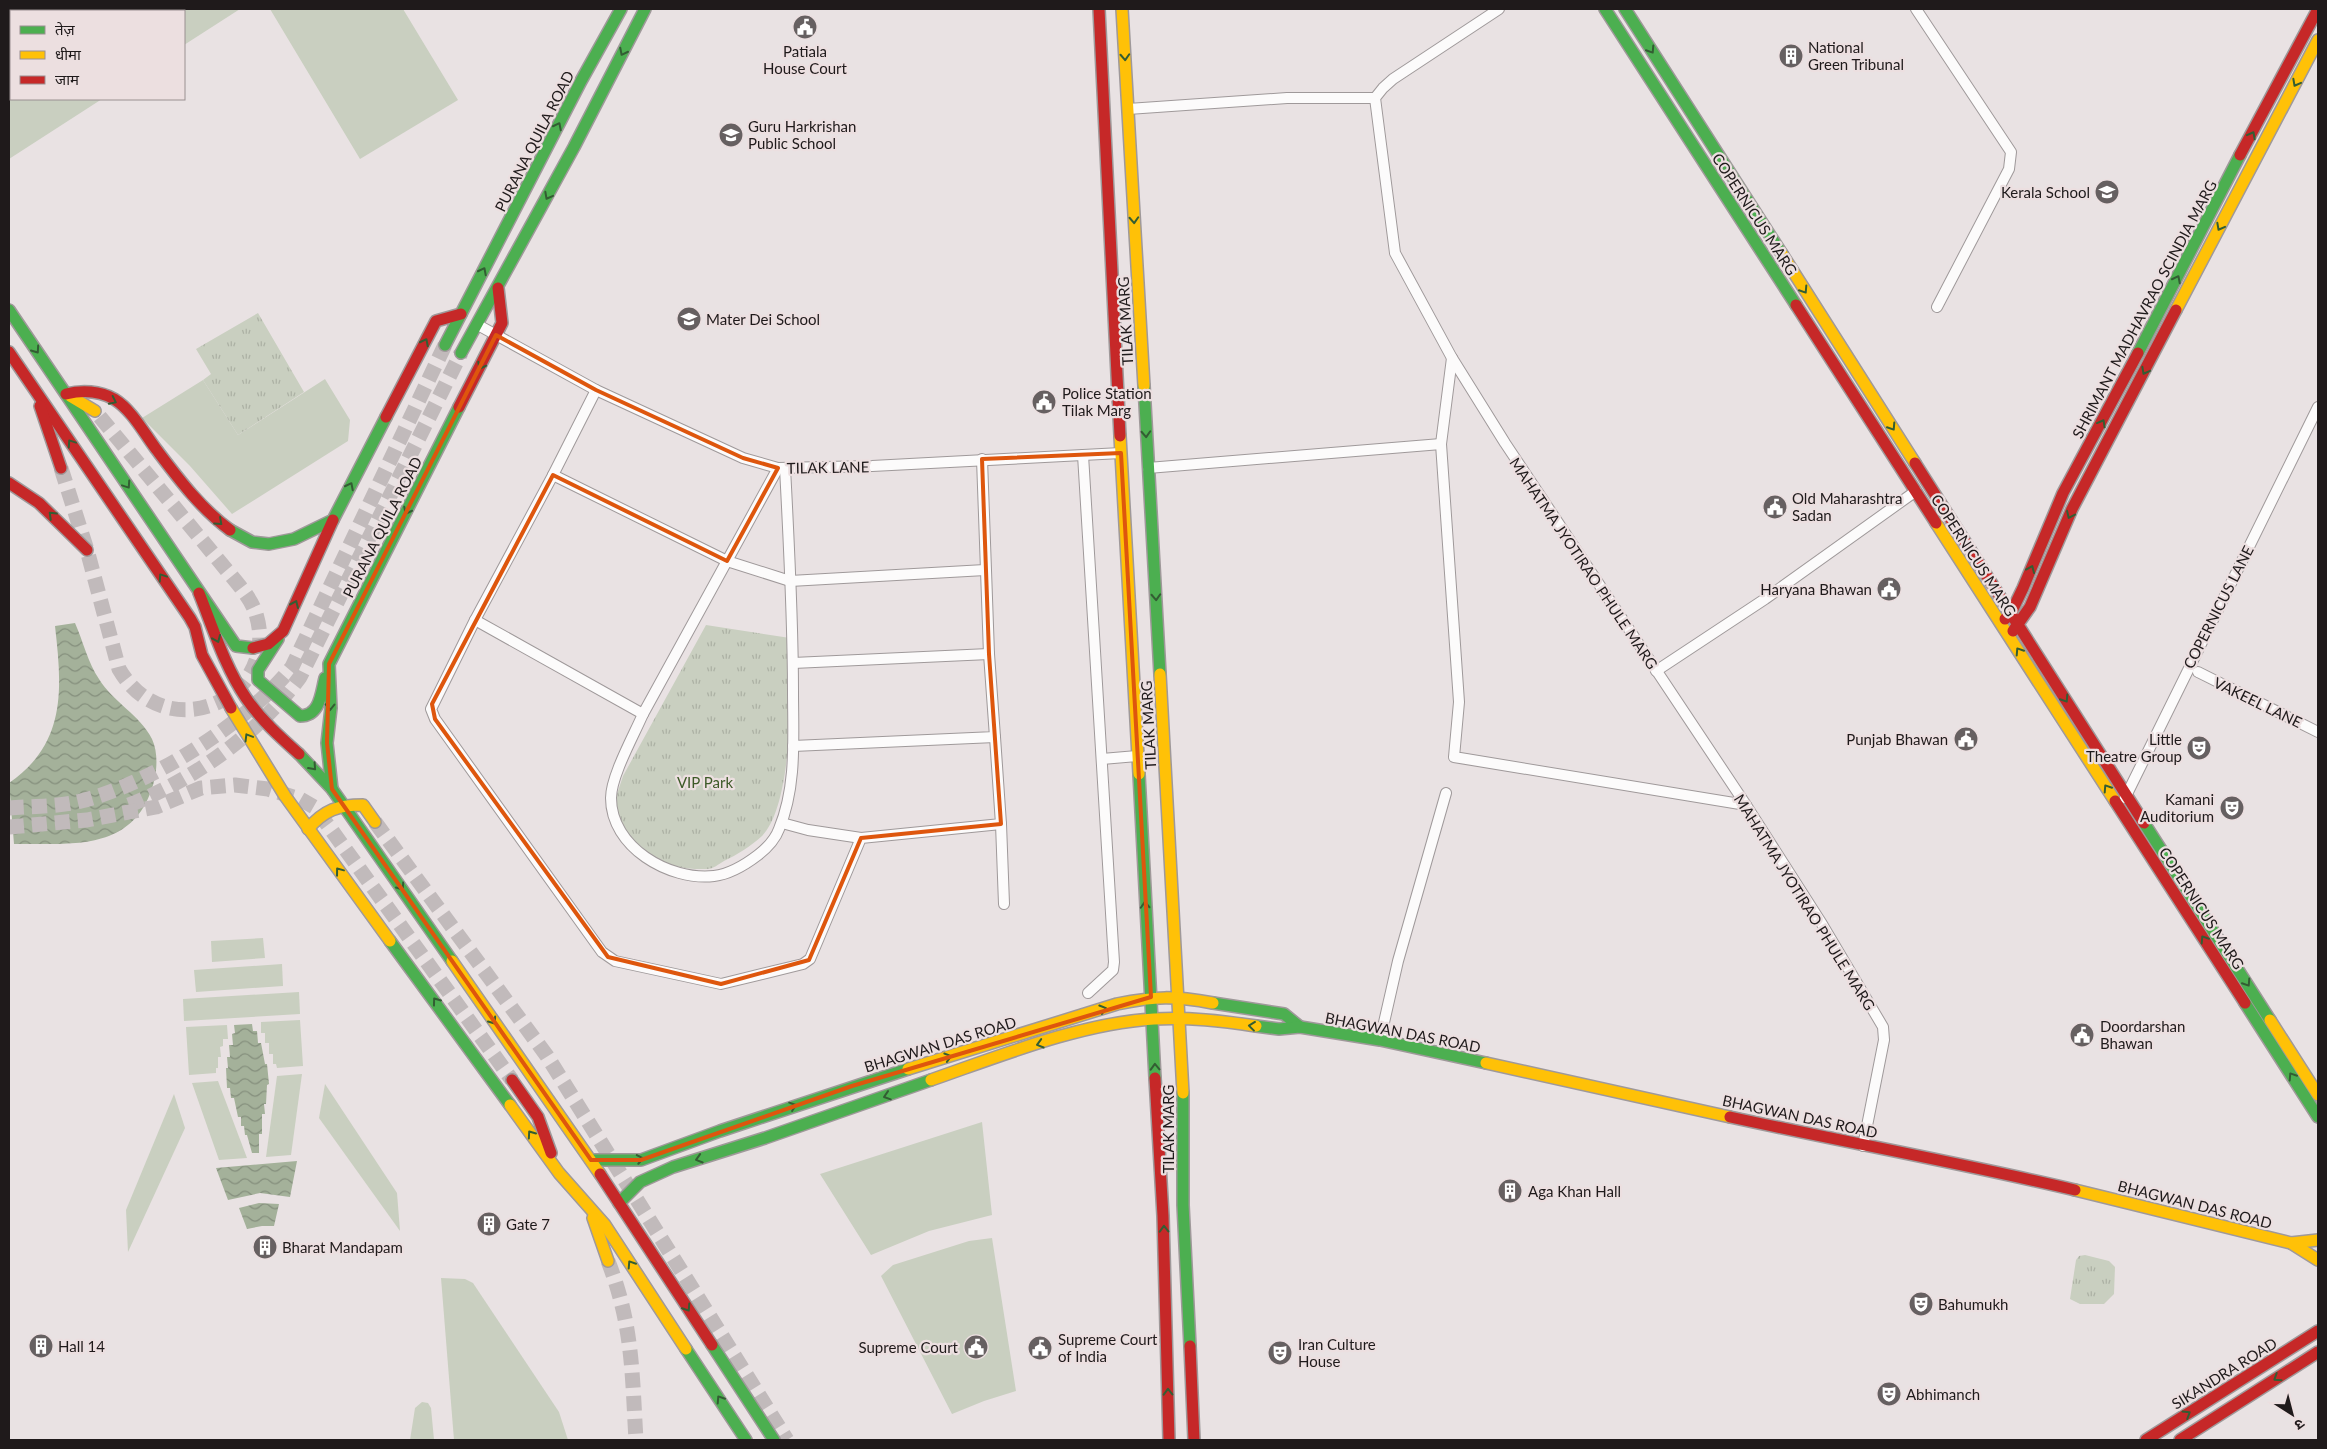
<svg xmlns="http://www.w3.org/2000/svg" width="2327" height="1449" font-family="Lato,'Noto Sans Devanagari',sans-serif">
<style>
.green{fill:#c9cfc0}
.park{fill:url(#park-tufts)}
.water{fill:url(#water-waves)}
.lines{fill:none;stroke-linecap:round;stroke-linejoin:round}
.secondary-tunnel{stroke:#c1babb;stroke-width:15;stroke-dasharray:15 8;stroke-linecap:butt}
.street-casing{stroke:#9f999a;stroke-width:12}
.fast-casing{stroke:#9f999a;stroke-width:14}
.slow-casing{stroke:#9f999a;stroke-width:14}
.jam-casing{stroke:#9f999a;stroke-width:14}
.street{stroke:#fcfbfb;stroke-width:10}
.fast{stroke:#4caf50;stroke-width:11}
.slow{stroke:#ffc107;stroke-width:11}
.jam{stroke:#c62828;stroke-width:11}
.oneway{stroke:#335d33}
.marked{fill:none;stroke:#de560d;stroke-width:4;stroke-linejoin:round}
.labels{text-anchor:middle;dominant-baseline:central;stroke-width:4.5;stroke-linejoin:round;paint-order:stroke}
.poi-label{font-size:15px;fill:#1f1a1b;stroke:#ecdfe0;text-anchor:start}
.street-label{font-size:15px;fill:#1f1a1b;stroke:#ecdfe0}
.park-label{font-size:15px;fill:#3d5a27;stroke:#ecdfe0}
</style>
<defs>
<pattern id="park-tufts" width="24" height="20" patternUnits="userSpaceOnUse" patternTransform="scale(1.25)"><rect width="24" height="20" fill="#c9cfc0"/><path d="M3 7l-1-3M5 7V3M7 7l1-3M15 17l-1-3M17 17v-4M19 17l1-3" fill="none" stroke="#acb1a4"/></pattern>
<pattern id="water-waves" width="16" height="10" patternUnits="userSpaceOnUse" patternTransform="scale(1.25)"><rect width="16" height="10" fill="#a4b19a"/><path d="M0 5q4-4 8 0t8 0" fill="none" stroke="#858f7d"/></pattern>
</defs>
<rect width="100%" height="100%" fill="#e9e2e3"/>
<g class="green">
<polygon points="9,9 240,9 184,45 184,11 11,11 11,99 102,99 9,159"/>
<polygon points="270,9 403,9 458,100 360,159"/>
<polygon points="325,379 350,420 348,441 232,514 190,466 142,418 203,380 238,435"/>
<polygon points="263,938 265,958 212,962 211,941"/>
<polygon points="282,964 283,986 196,992 194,970"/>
<polygon points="299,992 300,1014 184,1021 183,999"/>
<polygon points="300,1020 303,1066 277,1068 276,1064 273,1064 273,1054 269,1054 269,1043 265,1043 265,1033 261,1033 261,1022"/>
<polygon points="227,1025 228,1039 223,1039 223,1046 220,1047 221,1057 218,1057 218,1068 216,1068 216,1073 189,1075 186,1027"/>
<polygon points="302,1074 291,1155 266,1157 277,1076"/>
<polygon points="218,1081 247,1158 219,1160 192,1083"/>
<polygon points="325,1084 397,1193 400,1231 319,1118"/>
<polygon points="174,1094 185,1128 128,1252 126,1210"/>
<polygon points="982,1122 992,1215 929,1231 871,1255 820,1174"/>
<polygon points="992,1238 1016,1391 984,1401 952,1414 881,1276 893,1265 969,1241"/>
<polygon points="441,1278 465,1279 473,1283 559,1412 568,1440 454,1440"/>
<polygon points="422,1402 428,1403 431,1408 434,1440 410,1440 415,1408"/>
</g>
<g class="park">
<polygon points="258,313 304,392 238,435 203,380 211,374 196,349"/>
<path d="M706 625 790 638C791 684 794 803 762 836 751 846 737 855 724 861 719 864 713 869 707 869 687 870 662 865 645 853 634 845 625 834 615 824L617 794 623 776Z"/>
<polygon points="2085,1255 2109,1261 2115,1267 2114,1294 2104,1304 2080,1304 2070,1299 2076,1260 2079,1256"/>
</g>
<g class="water">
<path d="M75 623C83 641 88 663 99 679 113 702 140 715 152 739 159 754 157 776 151 791 129 853 67 843 14 844L9 783C67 743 62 688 55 626Z"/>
<polygon points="252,1024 253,1031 257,1031 258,1043 261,1043 265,1064 267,1064 269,1084 267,1085 266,1104 264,1104 265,1114 262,1114 262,1134 259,1134 259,1153 252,1153 247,1135 245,1135 244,1126 241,1126 241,1117 238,1117 234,1098 231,1098 230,1088 227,1088 226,1068 228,1068 227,1057 230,1057 229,1045 233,1045 232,1034 235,1033 234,1025"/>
<polygon points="297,1161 290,1197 260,1193 228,1200 216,1168"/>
<polygon points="259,1203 279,1204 274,1226 262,1226 247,1229 239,1208"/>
</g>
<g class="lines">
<g class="secondary-tunnel">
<path d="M61 468 87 550 119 669C166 750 282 699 256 614 252 601 243 590 234 579L95 411"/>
<path d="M129 805C195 779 258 734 300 677L461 353"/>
<path d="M9 808C32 806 58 807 81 801 151 784 247 723 292 667L445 345"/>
<polyline points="375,822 547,1056 787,1440"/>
<polyline points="9,827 87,820 156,807 201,788 235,785 268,789 300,799 314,807 330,828 512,1080"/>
<path d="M608 1261C633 1325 632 1374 636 1440"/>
</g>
<defs>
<g id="street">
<polyline points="1499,9 1393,79 1383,88 1375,98 1395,253 1452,358 1505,443 1746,805 1822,924 1883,1027 1884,1040 1863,1146"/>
<polyline points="1916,9 2011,152 2009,169 1937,307"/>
<polyline points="1128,109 1287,98 1375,98"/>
<polyline points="478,325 596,390 743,458 778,468 872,466 1121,453"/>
<polyline points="1452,358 1441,444 1459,702 1454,757 1746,805"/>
<polyline points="596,390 553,475 475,620 431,709 435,719 602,952 615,961 721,984 803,964 810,959 861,838 1001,824 995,737"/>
<polyline points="1083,455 1114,962 1113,970 1088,993"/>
<polyline points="1148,468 1441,444"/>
<polyline points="553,475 727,561 790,581 985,570"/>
<polyline points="475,620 643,714 778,468"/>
<polyline points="793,663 989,654"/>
<polyline points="1656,671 1765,599 1916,491"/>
<polyline points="2198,672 2318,732"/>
<path d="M643 714C634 735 611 776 611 798 611 847 669 881 714 876 730 874 745 865 758 855 767 848 775 840 779 829 797 786 793 737 793 691 793 617 789 543 785 468"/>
<polyline points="793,746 995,737 989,654 982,459"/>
<polyline points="1102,759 1137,756"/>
<polyline points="2125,798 2318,407"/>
<polyline points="782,823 808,830 861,838"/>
<polyline points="1001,824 1004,904"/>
<polyline points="1380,1040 1398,961 1446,793"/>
</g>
<g id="fast">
<polyline points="1605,9 1796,305"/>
<polyline points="1625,9 1782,254"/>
<polyline points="9,310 236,646 253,648"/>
<polyline points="445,345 581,81 621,9"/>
<polyline points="461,353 574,147 645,9"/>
<polyline points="2138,353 2240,155"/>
<polyline points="1144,386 1160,674"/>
<polyline points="230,530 252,542 269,544 294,539 333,520 386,417"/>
<path d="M278 639 258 670V680L300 716C320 716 321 694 325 678"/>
<polyline points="299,754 332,789 452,961"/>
<polyline points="1139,774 1155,1078"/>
<polyline points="332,789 327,743 331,708 329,664 459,407"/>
<polyline points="2144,823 2270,1020"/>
<polyline points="390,941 510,1105"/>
<polyline points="1213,1003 1284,1014 1300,1027"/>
<polyline points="2245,1003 2318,1117"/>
<polyline points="1256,1026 1279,1029 1300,1027 1380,1040 1486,1063"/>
<polyline points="1183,1093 1183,1205 1190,1346"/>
<polyline points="591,1160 641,1160 720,1131 908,1069"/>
<polyline points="619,1203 640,1182 673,1167 765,1138 931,1080"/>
<polyline points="712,1345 774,1440"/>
<polyline points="686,1349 746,1440"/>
</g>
<g id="slow">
<polyline points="1122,9 1144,386"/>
<polyline points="1782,254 1915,463"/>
<polyline points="2176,310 2318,40"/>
<polyline points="70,396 95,411"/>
<polyline points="1120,436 1139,774"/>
<polyline points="1936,523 2115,801"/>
<polyline points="1160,674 1183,1093"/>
<polyline points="231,708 285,796 390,941"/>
<path d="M308 829C324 810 338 805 363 805L375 822"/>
<polyline points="452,961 600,1174"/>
<polyline points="2270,1020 2318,1095"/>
<polyline points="1486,1063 1730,1117"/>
<path d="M908 1069 1117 1004C1156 996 1174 996 1213 1003"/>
<path d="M931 1080C1000 1056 1081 1023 1154 1019 1189 1017 1222 1021 1256 1026"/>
<polyline points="510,1105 559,1173 605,1225 686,1349"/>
<polyline points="2075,1190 2291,1243 2318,1260"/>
<polyline points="593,1218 608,1261"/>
<polyline points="2291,1243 2318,1240"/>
</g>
<g id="jam">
<polyline points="1099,9 1120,436"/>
<polyline points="2240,155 2318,9"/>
<polyline points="1796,305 1936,523"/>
<polyline points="9,352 190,618 195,627 202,655 231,708"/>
<path d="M66 394C82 390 100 391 114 399 132 410 144 433 156 449 178 478 200 508 230 530"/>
<polyline points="40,406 61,468"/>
<polyline points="459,407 502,323 498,288"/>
<polyline points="386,417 436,321 461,314"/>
<polyline points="1915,463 2144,823"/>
<polyline points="9,483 39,503 87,550"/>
<path d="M199 593C213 628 225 667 246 698 261 720 280 737 299 754"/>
<polyline points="2005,619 2011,613 2023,588 2063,493 2138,353"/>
<polyline points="2013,631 2030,607 2072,509 2176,310"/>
<polyline points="253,648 268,644 283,631 333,520"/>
<polyline points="2115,801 2245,1003"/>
<polyline points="1155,1078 1163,1216 1169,1440"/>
<polyline points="512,1080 538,1117 551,1153"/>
<path d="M1730 1117C1845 1142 1961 1163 2075 1190"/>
<polyline points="600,1174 712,1345"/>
<polyline points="1190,1346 1194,1440"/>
<polyline points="2146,1440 2318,1331"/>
<polyline points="2180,1440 2318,1352"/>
</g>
</defs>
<use href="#street" class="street-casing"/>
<use href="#fast" class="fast-casing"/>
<use href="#slow" class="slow-casing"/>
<use href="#jam" class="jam-casing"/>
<use href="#street" class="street"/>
<use href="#fast" class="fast"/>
<use href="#slow" class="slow"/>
<use href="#jam" class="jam"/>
</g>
<defs><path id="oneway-chevron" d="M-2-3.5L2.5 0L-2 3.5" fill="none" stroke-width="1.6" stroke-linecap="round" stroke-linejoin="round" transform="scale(1.25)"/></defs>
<g class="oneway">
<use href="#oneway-chevron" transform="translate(1651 50) rotate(57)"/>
<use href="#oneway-chevron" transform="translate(623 52) rotate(117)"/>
<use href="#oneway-chevron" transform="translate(1125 57) rotate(87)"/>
<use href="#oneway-chevron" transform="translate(2296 83) rotate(118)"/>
<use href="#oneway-chevron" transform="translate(558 126) rotate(-63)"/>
<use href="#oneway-chevron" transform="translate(2252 135) rotate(-62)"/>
<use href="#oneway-chevron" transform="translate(548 196) rotate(118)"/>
<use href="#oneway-chevron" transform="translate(1134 220) rotate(87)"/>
<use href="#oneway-chevron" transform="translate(2220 227) rotate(118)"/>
<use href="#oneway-chevron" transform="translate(483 271) rotate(-63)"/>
<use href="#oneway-chevron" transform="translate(2177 279) rotate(-63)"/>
<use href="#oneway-chevron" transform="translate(1804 290) rotate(57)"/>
<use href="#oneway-chevron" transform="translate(425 342) rotate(-63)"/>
<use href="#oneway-chevron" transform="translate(36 350) rotate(55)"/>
<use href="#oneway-chevron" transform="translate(481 366) rotate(117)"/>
<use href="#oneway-chevron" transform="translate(2145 371) rotate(118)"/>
<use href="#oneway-chevron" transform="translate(113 401) rotate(26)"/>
<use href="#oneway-chevron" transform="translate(2102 423) rotate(-61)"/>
<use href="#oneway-chevron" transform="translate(1892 427) rotate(57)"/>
<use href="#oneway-chevron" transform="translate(1146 434) rotate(87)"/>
<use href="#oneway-chevron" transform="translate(71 443) rotate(-124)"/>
<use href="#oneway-chevron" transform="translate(127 485) rotate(56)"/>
<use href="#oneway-chevron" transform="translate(350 486) rotate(-63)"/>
<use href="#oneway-chevron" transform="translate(407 511) rotate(117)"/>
<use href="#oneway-chevron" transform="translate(52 515) rotate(-136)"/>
<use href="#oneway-chevron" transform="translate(2070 515) rotate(115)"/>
<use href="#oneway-chevron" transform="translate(219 522) rotate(42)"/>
<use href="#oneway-chevron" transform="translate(2031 569) rotate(-67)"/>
<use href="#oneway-chevron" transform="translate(162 577) rotate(-124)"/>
<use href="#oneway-chevron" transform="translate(1156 597) rotate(87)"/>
<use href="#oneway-chevron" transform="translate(295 604) rotate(-66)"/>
<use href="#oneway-chevron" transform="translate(217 639) rotate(67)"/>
<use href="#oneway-chevron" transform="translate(2019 651) rotate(-123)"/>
<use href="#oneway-chevron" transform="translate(2065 699) rotate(57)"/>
<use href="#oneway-chevron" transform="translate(330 707) rotate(91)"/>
<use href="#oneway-chevron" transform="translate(248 737) rotate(-121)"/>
<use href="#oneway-chevron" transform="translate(313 767) rotate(48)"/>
<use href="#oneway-chevron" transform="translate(2107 788) rotate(-123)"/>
<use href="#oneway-chevron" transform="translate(339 871) rotate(-127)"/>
<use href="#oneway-chevron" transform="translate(401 887) rotate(55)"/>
<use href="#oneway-chevron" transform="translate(1145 905) rotate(-93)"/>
<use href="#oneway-chevron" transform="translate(2204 939) rotate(-123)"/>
<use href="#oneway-chevron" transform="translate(2247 983) rotate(57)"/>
<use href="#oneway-chevron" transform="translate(436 1001) rotate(-126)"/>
<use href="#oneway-chevron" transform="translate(1103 1009) rotate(-17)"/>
<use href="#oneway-chevron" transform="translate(493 1021) rotate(55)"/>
<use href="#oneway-chevron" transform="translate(1252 1026) rotate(-173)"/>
<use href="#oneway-chevron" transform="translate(1040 1044) rotate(164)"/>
<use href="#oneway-chevron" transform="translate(948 1057) rotate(-17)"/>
<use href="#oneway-chevron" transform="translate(1155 1067) rotate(-92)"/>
<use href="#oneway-chevron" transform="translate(2292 1076) rotate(-123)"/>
<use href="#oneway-chevron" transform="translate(887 1096) rotate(162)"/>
<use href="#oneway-chevron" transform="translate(793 1106) rotate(-19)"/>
<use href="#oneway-chevron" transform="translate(531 1134) rotate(-125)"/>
<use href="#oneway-chevron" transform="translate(640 1159) rotate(-10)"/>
<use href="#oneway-chevron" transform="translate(699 1159) rotate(163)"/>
<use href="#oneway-chevron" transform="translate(1164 1229) rotate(-91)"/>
<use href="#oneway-chevron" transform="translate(631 1264) rotate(-123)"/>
<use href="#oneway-chevron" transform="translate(687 1308) rotate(57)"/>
<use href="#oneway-chevron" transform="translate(2277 1378) rotate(147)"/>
<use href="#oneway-chevron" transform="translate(1168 1392) rotate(-91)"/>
<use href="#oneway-chevron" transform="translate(720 1399) rotate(-123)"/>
<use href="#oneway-chevron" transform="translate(2187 1414) rotate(-32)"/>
</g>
<path class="marked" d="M496 335 596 390 743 458 778 468 727 561 553 475 432 704 435 719 608 957 721 984 809 960 861 838 1001 824 989 654 982 459 1121 453 1151 997 852 1086 641 1160H591L332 789 327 743 329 664Z"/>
<defs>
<symbol id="civic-disc" viewBox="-11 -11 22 22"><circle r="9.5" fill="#666061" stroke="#ecdfe0"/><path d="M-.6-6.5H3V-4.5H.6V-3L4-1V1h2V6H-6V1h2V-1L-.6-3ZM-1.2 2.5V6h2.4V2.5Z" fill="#fff"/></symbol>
<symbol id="building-disc" viewBox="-11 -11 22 22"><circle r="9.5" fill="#666061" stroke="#ecdfe0"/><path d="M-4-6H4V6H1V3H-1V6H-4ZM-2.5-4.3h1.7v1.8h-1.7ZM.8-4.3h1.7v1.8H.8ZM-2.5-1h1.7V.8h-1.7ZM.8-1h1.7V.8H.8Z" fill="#fff"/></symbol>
<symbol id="school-disc" viewBox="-11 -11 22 22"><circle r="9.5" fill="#666061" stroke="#ecdfe0"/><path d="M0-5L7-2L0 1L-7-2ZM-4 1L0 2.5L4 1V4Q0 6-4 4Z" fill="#fff"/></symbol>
<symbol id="theatre-disc" viewBox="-11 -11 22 22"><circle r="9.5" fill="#666061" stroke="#ecdfe0"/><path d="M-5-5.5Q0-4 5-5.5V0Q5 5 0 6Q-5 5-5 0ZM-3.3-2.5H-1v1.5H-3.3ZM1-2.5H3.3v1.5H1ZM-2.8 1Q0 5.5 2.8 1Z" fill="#fff"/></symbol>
</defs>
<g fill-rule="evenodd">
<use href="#civic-disc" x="791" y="13" width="28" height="28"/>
<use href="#building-disc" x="1777" y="42" width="28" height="28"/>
<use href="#school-disc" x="717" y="121" width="28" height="28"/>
<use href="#school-disc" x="2093" y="178" width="28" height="28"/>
<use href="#school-disc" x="675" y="305" width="28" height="28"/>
<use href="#civic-disc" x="1030" y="388" width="28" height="28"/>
<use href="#civic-disc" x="1761" y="493" width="28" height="28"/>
<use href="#civic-disc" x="1875" y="575" width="28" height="28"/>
<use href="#civic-disc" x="1952" y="725" width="28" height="28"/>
<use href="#theatre-disc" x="2185" y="734" width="28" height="28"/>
<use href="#theatre-disc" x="2218" y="794" width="28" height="28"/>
<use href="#civic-disc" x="2068" y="1021" width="28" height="28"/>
<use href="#building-disc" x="1496" y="1177" width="28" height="28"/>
<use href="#building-disc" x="475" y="1210" width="28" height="28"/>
<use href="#building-disc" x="251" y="1233" width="28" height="28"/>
<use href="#theatre-disc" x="1907" y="1290" width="28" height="28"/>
<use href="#building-disc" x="27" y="1332" width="28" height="28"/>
<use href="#civic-disc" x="962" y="1333" width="28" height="28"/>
<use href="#civic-disc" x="1026" y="1334" width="28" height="28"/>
<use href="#theatre-disc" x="1266" y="1339" width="28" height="28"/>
<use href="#theatre-disc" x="1875" y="1380" width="28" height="28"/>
</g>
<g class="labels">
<g class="poi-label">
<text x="1808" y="47">National<tspan x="1808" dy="17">Green Tribunal</tspan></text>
<text x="805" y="51" text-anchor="middle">Patiala<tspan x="805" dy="17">House Court</tspan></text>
<text x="748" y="126">Guru Harkrishan<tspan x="748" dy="17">Public School</tspan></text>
<text x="2090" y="192" text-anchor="end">Kerala School</text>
<text x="706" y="319">Mater Dei School</text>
<text x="1062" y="393">Police Station<tspan x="1062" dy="17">Tilak Marg</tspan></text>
<text x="1792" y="498">Old Maharashtra<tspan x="1792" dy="17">Sadan</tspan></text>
<text x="1872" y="589" text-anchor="end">Haryana Bhawan</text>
<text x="1948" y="739" text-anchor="end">Punjab Bhawan</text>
<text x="2182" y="739" text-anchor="end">Little<tspan x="2182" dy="17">Theatre Group</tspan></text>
<text x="2214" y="799" text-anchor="end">Kamani<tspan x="2214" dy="17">Auditorium</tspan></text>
<text x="2100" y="1026">Doordarshan<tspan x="2100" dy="17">Bhawan</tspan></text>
<text x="1528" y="1191">Aga Khan Hall</text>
<text x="506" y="1224">Gate 7</text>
<text x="282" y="1247">Bharat Mandapam</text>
<text x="1938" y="1304">Bahumukh</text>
<text x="1058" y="1339">Supreme Court<tspan x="1058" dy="17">of India</tspan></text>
<text x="1298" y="1344">Iran Culture<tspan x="1298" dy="17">House</tspan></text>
<text x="58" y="1346">Hall 14</text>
<text x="958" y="1347" text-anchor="end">Supreme Court</text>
<text x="1906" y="1394">Abhimanch</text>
</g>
<g class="street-label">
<text transform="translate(534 141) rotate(-63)">PURANA QUILA ROAD</text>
<text transform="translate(1755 214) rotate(57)">COPERNICUS MARG</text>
<text transform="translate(2144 309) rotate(-62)">SHRIMANT MADHAVRAO SCINDIA MARG</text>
<text transform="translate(1125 321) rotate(-93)">TILAK MARG</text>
<text transform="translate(828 467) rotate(-1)">TILAK LANE</text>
<text transform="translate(382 527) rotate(-63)">PURANA QUILA ROAD</text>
<text transform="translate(1974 555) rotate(57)">COPERNICUS MARG</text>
<text transform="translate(1584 563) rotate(56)">MAHATMA JYOTIRAO PHULE MARG</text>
<text transform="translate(2218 607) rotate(-63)">COPERNICUS LANE</text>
<text transform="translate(2258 702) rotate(26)">VAKEEL LANE</text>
<text transform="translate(1148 725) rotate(-93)">TILAK MARG</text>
<text transform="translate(1805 902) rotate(58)">MAHATMA JYOTIRAO PHULE MARG</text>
<text transform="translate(2202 908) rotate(57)">COPERNICUS MARG</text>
<text transform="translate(1403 1032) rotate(11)">BHAGWAN DAS ROAD</text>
<text transform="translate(940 1044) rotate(-17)">BHAGWAN DAS ROAD</text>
<text transform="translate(1800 1116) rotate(12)">BHAGWAN DAS ROAD</text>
<text transform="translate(1168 1129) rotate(-90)">TILAK MARG</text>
<text transform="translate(2195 1204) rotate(14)">BHAGWAN DAS ROAD</text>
<text transform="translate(2224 1373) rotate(-32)">SIKANDRA ROAD</text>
</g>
<g class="park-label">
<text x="705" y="782">VIP Park</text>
</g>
</g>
<rect width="2327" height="1449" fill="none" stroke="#1f1a1b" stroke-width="20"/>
<rect x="10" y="10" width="175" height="90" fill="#ecdfe0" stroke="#9a9091"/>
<rect x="20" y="26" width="25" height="8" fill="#4caf50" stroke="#9a9091"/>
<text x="55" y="35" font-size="15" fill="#1f1a1b">तेज़</text>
<rect x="20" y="51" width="25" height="8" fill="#ffc107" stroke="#9a9091"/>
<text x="55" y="60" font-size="15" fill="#1f1a1b">धीमा</text>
<rect x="20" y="76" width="25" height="8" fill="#c62828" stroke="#9a9091"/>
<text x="55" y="85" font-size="15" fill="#1f1a1b">जाम</text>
<g transform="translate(2292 1414) rotate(144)" stroke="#ecdfe0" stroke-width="4" paint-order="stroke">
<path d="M0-4L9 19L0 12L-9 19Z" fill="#1f1a1b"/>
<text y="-8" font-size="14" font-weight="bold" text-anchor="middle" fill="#1f1a1b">उ</text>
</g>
</svg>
